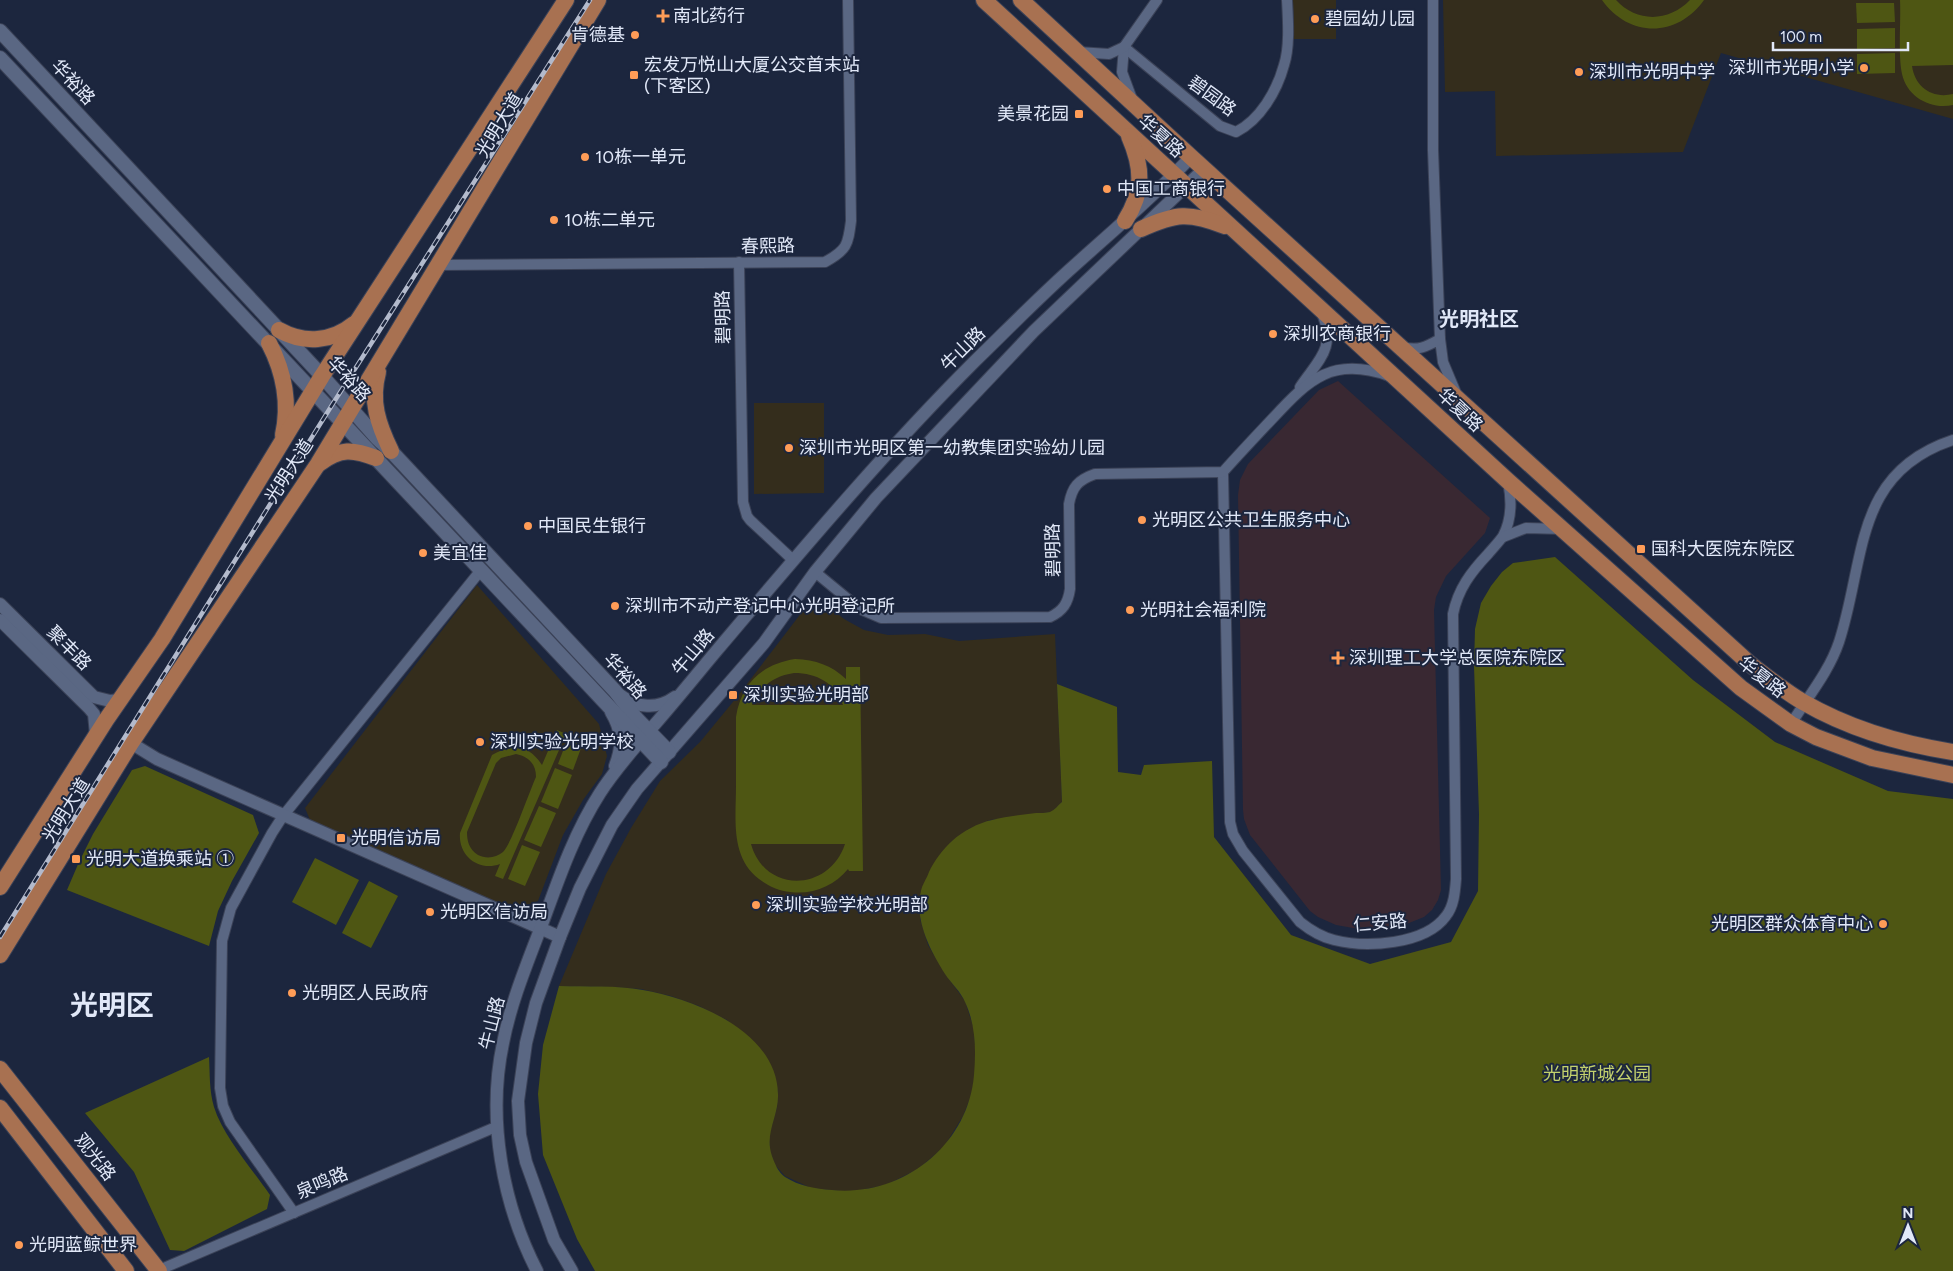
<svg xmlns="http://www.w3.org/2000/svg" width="1953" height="1271" font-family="Figtree,'Noto Sans SC',sans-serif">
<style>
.education{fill:#342d1c}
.medical{fill:#392832}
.green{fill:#4e5613;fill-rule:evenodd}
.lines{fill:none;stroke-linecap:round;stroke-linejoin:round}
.minor-casing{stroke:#3b4257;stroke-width:12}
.tertiary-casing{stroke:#3b4257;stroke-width:14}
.secondary-casing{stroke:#3b4257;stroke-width:16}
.primary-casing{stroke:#3b4257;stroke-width:18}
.minor{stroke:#5a6783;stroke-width:10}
.tertiary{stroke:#5a6783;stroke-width:12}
.secondary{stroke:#5a6783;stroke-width:14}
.primary{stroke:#a87151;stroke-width:16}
.rail-casing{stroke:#b3bacc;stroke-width:4.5}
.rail{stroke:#1c263e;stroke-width:2.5;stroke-dasharray:8;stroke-linecap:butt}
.poi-dot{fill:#fe9c57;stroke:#1c263e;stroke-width:2}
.labels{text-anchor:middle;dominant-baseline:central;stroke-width:4;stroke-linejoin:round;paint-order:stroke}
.poi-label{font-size:18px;fill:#e1e8f8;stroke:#1c263e;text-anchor:start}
.street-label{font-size:18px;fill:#e1e8f8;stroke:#1c263e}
.park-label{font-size:18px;fill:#c3d16d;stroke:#1c263e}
.quarter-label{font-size:20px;font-weight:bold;fill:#e1e8f8;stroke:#1c263e}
.town-label{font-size:28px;font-weight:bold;fill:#e1e8f8;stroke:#1c263e}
</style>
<rect width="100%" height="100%" fill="#1c263e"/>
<g class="education">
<polygon points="1293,0 1336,0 1336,39 1294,39"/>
<polygon points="1443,0 1953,0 1953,119 1721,53 1683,152 1496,156 1495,91 1445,92"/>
<polygon points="754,403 824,403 824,493 754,494"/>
<polygon points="477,585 599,724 607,756 602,774 583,800 563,835 538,901 514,910 310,820 305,808"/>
<polygon points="829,607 844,619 864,630 888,635 925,634 959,641 1055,634 1062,802 1052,812 990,820 969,829 951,842 920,919 928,945 946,975 965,1001 974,1029 976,1060 973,1091 963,1116 944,1147 918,1169 886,1185 850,1192 811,1188 785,1176 775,1165 770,1151 769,1136 777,1107 778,1092 774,1073 727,1020 699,1006 671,996 641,989 612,987 559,986 606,874 631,828 660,781 700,742 737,697 802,612"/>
</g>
<polygon class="medical" points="1338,381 1490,518 1485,533 1446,576 1436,597 1434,610 1441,890 1438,900 1432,910 1424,917 1404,925 1374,929 1359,929 1336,925 1318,917 1310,911 1250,835 1244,819 1243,810 1238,495 1240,480 1248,464 1319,390"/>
<g class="green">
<path d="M1602 0H1616C1637 23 1669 22 1690 0H1704C1677 38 1629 38 1602 0Z"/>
<path d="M1900 0H1953V65L1912 66C1915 87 1932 99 1953 94V105C1931 110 1907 97 1902 74 1898 54 1901 22 1900 0Z"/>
<polygon points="1856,3 1894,3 1895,22 1857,23"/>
<polygon points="1895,28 1895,48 1857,49 1857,29"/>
<polygon points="1895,53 1895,73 1857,74 1857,54"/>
<path d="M1555 557 1693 680 1775 742 1888 791 1953 799V1271H595L577 1239 543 1155 538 1094 543 1045 559 986C587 987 616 985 643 990 694 999 777 1031 778 1094 779 1116 764 1133 772 1156 775 1164 778 1172 785 1177 799 1186 816 1189 832 1190 902 1197 968 1146 974 1075 976 1051 976 1025 965 1002 961 992 951 983 945 974 930 950 914 920 921 891 922 885 927 878 929 872 934 861 943 849 952 841 963 831 978 823 992 820 1006 816 1021 815 1036 813 1040 813 1046 813 1050 812 1055 810 1058 805 1062 802L1057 684 1117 707 1118 772 1141 775 1144 765 1212 761 1214 837 1291 935 1370 964 1451 942 1478 891 1479 814 1474 666 1475 629 1481 603 1491 586 1502 572 1513 563Z"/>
<path d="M795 659C816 660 831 665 846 679V667H860L863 871H849L848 869C834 886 813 895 790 892 779 891 768 886 759 879 730 857 736 819 736 786 736 763 736 740 736 717 741 684 762 664 795 659ZM794 673C817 673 835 683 843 705H752C760 686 774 676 794 673ZM751 844H845C829 892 765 894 751 844Z"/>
<path d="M557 730 566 734 503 879 495 876 500 864C479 872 458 856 460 833L492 755C513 743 529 745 542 765ZM516 754C529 757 536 764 536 777 530 790 511 845 503 852 496 858 486 859 478 855 469 849 467 841 467 832L496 763 501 758Z"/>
<polygon points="569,735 584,740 573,770 558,764"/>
<polygon points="145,766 253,815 259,833 232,881 218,911 209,946 67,890 79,862 93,834 132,770"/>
<polygon points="555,768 572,775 558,809 541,802"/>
<polygon points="539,806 556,813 541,847 524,840"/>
<polygon points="522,845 540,852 525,886 508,879"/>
<polygon points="315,858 359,880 336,925 292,902"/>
<polygon points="369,881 398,896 371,948 342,933"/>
<path d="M209 1057C210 1074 209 1090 214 1107 223 1136 253 1170 270 1195L267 1209 184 1251 170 1250 134 1172 85 1113Z"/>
</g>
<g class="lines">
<defs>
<g id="minor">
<path d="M1124 47 1220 126 1236 132C1260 120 1277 91 1284 65 1290 47 1288 19 1287 0"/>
<polyline points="1124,47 1122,72 1132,99"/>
<polyline points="1078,52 1109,54 1124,47 1157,0"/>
<polyline points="739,262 743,502 747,516 750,520 793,560"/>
<path d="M438 265 825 262C847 250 848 245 851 221L848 0"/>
<polyline points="1440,339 1443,362 1456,393"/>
<path d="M1403 347C1418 351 1426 347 1440 339L1433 150V0"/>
<path d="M1300 387C1319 359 1336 349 1322 313"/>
<path d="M1223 472 1230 822 1233 834 1243 851 1300 922C1310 930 1321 937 1334 940 1366 948 1425 945 1446 916 1454 906 1455 892 1456 879L1453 614C1458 589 1471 572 1488 554 1493 548 1499 542 1503 536 1512 519 1512 501 1508 482"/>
<polyline points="1503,537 1526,528 1562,529"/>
<path d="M815 572 860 609 881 618 1050 617C1063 611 1068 603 1070 589L1069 504C1072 487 1078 480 1095 474L1223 472C1239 454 1256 436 1273 418 1309 379 1333 356 1389 376"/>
<path d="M1791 724C1807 698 1829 672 1839 642 1866 559 1853 473 1953 440"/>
<polyline points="294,1213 230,1122 223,1106 220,1088 222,941 231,908 272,833 283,816 481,570"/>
<polyline points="159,1270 498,1126"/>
</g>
<g id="tertiary">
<polyline points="0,604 94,697 110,701 120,700"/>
<polyline points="0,620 89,708 94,714 96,735"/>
<path d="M620 695C637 708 657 710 675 697"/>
<path d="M611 712C622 730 623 746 615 766"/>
<polyline points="131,743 157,759 211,783 560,937"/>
<path d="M537 1271C502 1203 487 1118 503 1043 511 1001 529 959 544 919 560 875 575 832 600 793 616 768 636 746 656 723 677 699 697 674 718 649 801 551 884 452 975 361 1008 329 1040 296 1075 265 1114 230 1154 196 1191 157"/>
<polyline points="572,1271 554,1240 526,1162 520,1135 518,1101 526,1043 536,1003 560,937 580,888 612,825 637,789 764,643 815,572 876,498 1034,331 1204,169"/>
</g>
<g id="secondary">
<polyline points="0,31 322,376 377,438 391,451 615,691 636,718 669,752"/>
<polyline points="0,58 661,762"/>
</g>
<g id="primary">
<polyline points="984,0 1508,481 1741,688 1791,724 1816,737 1872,758 1953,775"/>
<path d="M1021 0 1191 157 1750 664C1767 677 1784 691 1803 702 1848 728 1902 744 1953 752"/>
<path d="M1125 221C1144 191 1143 168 1129 136"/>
<path d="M1141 229C1176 213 1189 212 1225 226"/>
<path d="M279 330C304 344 332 342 354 324"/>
<path d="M269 343C284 372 290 403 283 435"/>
<path d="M378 372C370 401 378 424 391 451"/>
<path d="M320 463C340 448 353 449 376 458"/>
<polyline points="0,887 106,720 162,639 322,376 566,0"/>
<polyline points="0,955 131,743 318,464 598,0"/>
<polyline points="0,1069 159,1271"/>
<polyline points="0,1108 126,1271"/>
</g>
</defs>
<use href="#minor" class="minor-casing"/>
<use href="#tertiary" class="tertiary-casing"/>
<use href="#secondary" class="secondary-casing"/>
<use href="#primary" class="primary-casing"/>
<use href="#minor" class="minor"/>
<use href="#tertiary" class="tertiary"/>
<use href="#secondary" class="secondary"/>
<use href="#primary" class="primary"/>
<defs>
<polyline id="rail" points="0,937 332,405 590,0"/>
</defs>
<use href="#rail" class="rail-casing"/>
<use href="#rail" class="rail"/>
</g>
<g class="poi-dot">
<path d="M660.5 8.5h5v5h5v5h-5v5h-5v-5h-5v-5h5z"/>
<circle cx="1315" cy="19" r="5"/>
<circle cx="635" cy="35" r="5"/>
<circle cx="1864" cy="68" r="5"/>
<circle cx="1579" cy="72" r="5"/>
<rect x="629" y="70" width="10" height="10" rx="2.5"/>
<rect x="1074" y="109" width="10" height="10" rx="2.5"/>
<circle cx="585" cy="157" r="5"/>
<circle cx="1107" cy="189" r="5"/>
<circle cx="554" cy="220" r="5"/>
<circle cx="1273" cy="334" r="5"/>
<circle cx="789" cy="448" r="5"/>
<circle cx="1142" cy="520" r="5"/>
<circle cx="528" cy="526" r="5"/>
<rect x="1636" y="544" width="10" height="10" rx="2.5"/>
<circle cx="423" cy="553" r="5"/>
<circle cx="615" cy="606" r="5"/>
<circle cx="1130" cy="610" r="5"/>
<path d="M1335.5 650.5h5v5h5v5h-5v5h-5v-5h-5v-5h5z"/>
<rect x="728" y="690" width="10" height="10" rx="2.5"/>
<circle cx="480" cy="742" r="5"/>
<rect x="336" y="833" width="10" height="10" rx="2.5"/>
<rect x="71" y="854" width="10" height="10" rx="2.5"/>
<circle cx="756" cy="905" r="5"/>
<circle cx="430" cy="912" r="5"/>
<circle cx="1883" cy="924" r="5"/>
<circle cx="292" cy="993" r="5"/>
<circle cx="19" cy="1245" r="5"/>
</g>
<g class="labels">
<g class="poi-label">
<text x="673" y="16">南北药行</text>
<text x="1325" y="19">碧园幼儿园</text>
<text x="625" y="35" text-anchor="end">肯德基</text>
<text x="644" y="65">宏发万悦山大厦公交首末站<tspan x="644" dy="21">(下客区)</tspan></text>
<text x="1854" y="68" text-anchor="end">深圳市光明小学</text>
<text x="1589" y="72">深圳市光明中学</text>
<text x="1069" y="114" text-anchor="end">美景花园</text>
<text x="595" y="157">10栋一单元</text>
<text x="1117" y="189">中国工商银行</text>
<text x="564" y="220">10栋二单元</text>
<text x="1283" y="334">深圳农商银行</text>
<text x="799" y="448">深圳市光明区第一幼教集团实验幼儿园</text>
<text x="1152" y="520">光明区公共卫生服务中心</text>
<text x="538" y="526">中国民生银行</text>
<text x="1651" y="549">国科大医院东院区</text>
<text x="433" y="553">美宜佳</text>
<text x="625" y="606">深圳市不动产登记中心光明登记所</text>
<text x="1140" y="610">光明社会福利院</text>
<text x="1349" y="658">深圳理工大学总医院东院区</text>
<text x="743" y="695">深圳实验光明部</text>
<text x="490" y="742">深圳实验光明学校</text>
<text x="351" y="838">光明信访局</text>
<text x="86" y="859">光明大道换乘站 ①</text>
<text x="766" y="905">深圳实验学校光明部</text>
<text x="440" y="912">光明区信访局</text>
<text x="1873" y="924" text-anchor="end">光明区群众体育中心</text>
<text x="302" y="993">光明区人民政府</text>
<text x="29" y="1245">光明蓝鲸世界</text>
</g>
<g class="street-label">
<text transform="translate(73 82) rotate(47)">华裕路</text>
<text transform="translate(1212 96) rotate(36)">碧园路</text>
<text transform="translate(499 125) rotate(-59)">光明大道</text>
<text transform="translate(1161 136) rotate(42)">华夏路</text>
<text transform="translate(768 246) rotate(-1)">春熙路</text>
<text transform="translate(723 317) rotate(-91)">碧明路</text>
<text transform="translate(963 349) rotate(-45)">牛山路</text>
<text transform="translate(349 379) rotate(48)">华裕路</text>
<text transform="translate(1460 410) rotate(43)">华夏路</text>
<text transform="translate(289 471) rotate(-57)">光明大道</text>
<text transform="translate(1053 550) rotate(-91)">碧明路</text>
<text transform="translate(69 648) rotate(45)">聚丰路</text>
<text transform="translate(693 652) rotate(-50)">牛山路</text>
<text transform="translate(625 676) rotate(49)">华裕路</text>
<text transform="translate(1762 677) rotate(38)">华夏路</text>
<text transform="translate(66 810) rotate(-58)">光明大道</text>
<text transform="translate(1380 923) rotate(-5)">仁安路</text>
<text transform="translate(492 1023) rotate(-76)">牛山路</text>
<text transform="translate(95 1157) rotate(52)">观光路</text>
<text transform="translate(322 1183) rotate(-23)">泉鸣路</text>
</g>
<g class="park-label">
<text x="1597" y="1074">光明新城公园</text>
</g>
<g class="quarter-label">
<text x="1479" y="319">光明社区</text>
</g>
<g class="town-label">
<text x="112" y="1005">光明区</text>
</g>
</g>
<g transform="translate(1908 1226)" stroke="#1c263e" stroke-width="4" paint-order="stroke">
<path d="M0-4L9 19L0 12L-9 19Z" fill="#e1e8f8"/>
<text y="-8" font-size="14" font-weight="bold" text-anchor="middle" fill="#e1e8f8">N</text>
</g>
<path d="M1773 42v8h135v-8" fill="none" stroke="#e1e8f8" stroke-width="2.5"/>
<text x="1780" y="42" font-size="15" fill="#e1e8f8" stroke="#1c263e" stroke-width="4" paint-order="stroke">100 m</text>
</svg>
